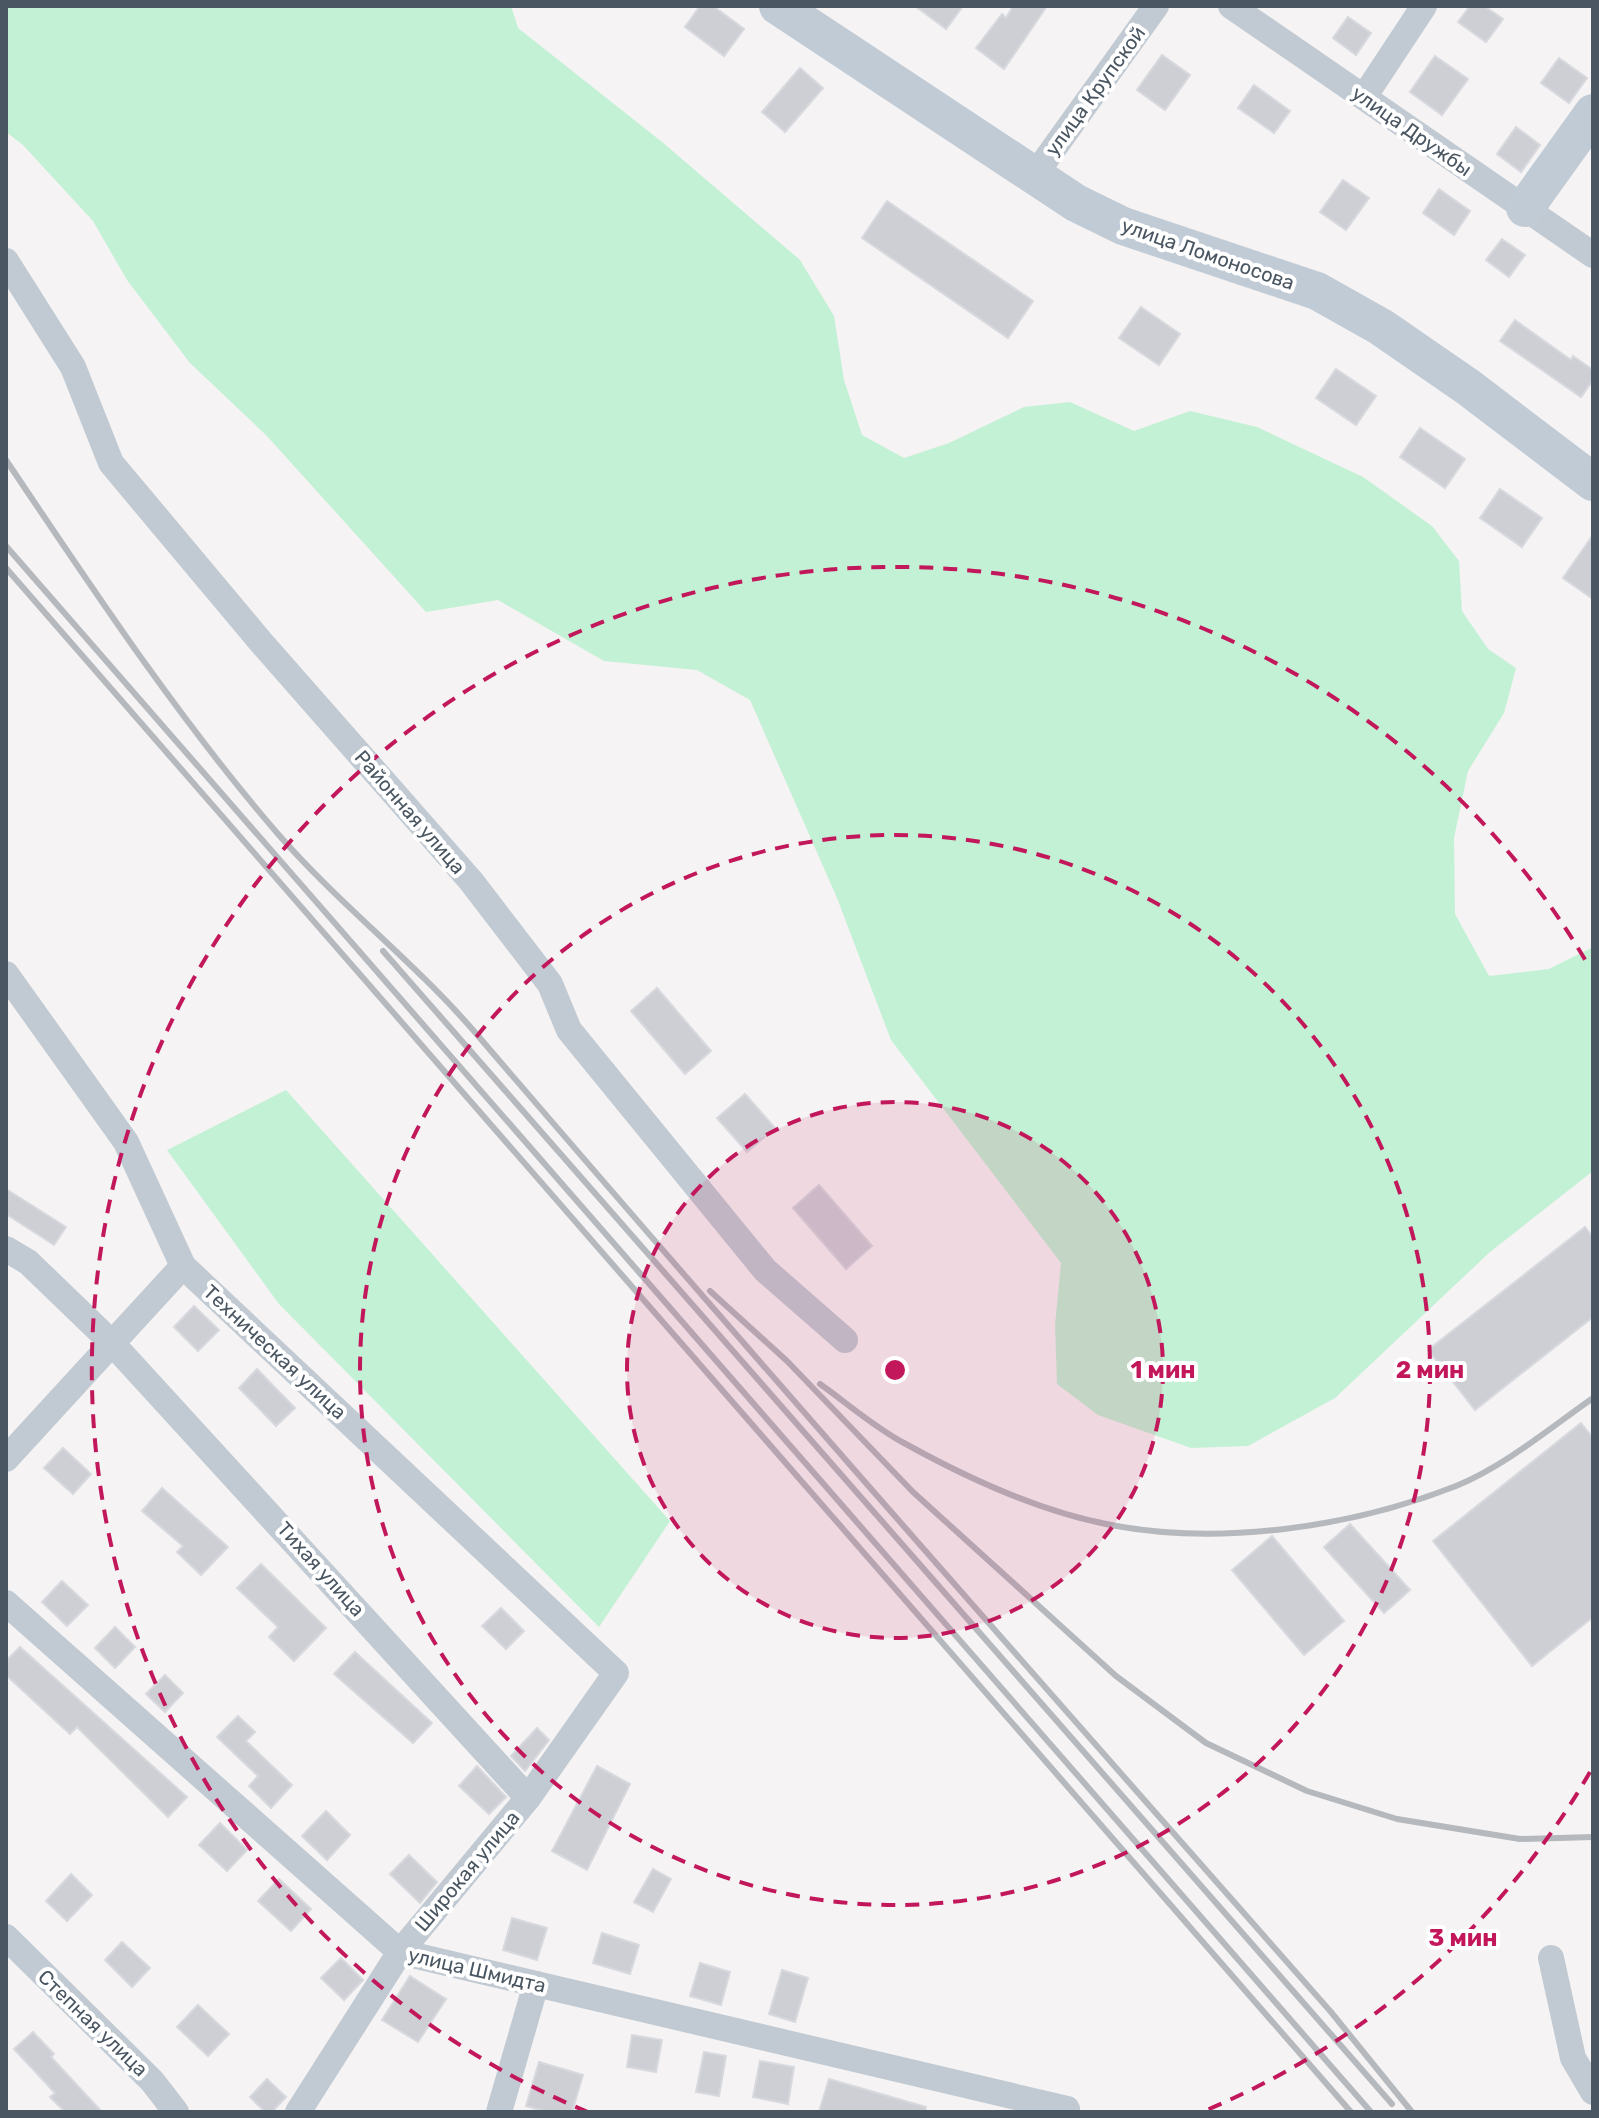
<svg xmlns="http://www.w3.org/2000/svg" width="1599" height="2118" font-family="Rubik,sans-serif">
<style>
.green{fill:#c3f1d5}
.building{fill:#cdcfd5;stroke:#d7d9de;stroke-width:2}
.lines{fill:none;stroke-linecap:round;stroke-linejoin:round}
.street{stroke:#c1cad2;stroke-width:26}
.secondary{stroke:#c1cbd6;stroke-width:38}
.rail{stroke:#b5b8bd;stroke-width:6}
.ring{fill:none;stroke:#c2185b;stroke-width:4;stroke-dasharray:14 10}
.labels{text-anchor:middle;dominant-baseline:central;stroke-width:8;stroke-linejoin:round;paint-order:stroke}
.street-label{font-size:20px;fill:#4a5661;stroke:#fff}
.centre{fill:#c2185b;stroke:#fff;stroke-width:4}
.ring-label{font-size:24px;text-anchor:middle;font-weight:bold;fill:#c2185b;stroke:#fff;stroke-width:8;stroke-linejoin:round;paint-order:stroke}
</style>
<rect width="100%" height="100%" fill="#f5f3f3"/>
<g class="green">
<polygon points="6,6 511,6 518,28 662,142 800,260 834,316 844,380 862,435 904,458 949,443 1024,407 1070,402 1134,431 1190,411 1257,427 1363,477 1432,526 1459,561 1462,611 1488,649 1516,668 1504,713 1468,771 1454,838 1455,914 1489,976 1549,969 1593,947 1593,1171 1490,1252 1335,1398 1248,1446 1191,1448 1098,1415 1057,1384 1055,1325 1061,1263 891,1040 837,898 750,700 697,670 604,661 498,600 426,612 266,435 190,363 127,280 93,221 23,145 6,132"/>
<polygon points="286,1090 670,1521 599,1627 279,1304 167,1150"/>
</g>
<g class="building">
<polygon points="700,6 713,6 744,29 724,56 685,27"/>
<polygon points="915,6 963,6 946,29"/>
<polygon points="1013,6 1047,6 1004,69 976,48 1002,14 1006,18"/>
<polygon points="1470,6 1484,6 1503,19 1486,42 1458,22"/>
<polygon points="1348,17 1371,33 1356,55 1333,38"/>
<polygon points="1162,55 1190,75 1165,110 1137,90"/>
<polygon points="1435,56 1468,79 1442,115 1410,92"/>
<polygon points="1559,58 1587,78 1569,103 1541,83"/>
<polygon points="800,68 823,88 785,132 762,112"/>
<polygon points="1254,85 1290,111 1274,133 1238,108"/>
<polygon points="1516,127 1540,145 1521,172 1497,154"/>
<polygon points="1343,180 1369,198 1346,230 1320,212"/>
<polygon points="1439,189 1470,211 1454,235 1423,213"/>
<polygon points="887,201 1033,301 1008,338 862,238"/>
<polygon points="1502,239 1525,255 1509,277 1486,260"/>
<polygon points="1141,307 1180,334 1159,365 1119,338"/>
<polygon points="1515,320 1571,360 1573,356 1593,370 1593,380 1581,397 1500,341"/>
<polygon points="1336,369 1376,396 1356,425 1316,398"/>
<polygon points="1420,428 1465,459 1445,488 1400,457"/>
<polygon points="1500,489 1542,518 1522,547 1480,518"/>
<polygon points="1593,535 1593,599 1563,578"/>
<polygon points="657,988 711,1051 685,1074 631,1011"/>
<polygon points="745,1094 775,1128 747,1152 717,1118"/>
<polygon points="819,1185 872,1246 846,1269 793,1208"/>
<polygon points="6,1189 66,1227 54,1245 6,1214"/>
<polygon points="1585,1227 1593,1237 1593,1317 1475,1410 1428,1350"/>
<polygon points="194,1306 219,1330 198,1351 174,1327"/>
<polygon points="257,1369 295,1408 276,1426 239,1388"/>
<polygon points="1581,1423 1593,1438 1593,1617 1532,1666 1433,1541"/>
<polygon points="63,1448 91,1474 73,1494 44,1468"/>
<polygon points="162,1488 228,1547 201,1575 177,1552 183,1546 142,1511"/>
<polygon points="1350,1524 1410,1590 1384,1613 1324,1547"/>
<polygon points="1272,1536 1344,1621 1304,1655 1232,1570"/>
<polygon points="261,1564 326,1628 294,1661 269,1637 278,1627 237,1588"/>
<polygon points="62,1581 88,1605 67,1626 42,1602"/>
<polygon points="501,1608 524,1631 506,1649 482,1626"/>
<polygon points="115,1627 135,1647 115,1668 95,1648"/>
<polygon points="20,1647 187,1797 168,1817 77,1727 70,1734 6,1675 6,1661"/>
<polygon points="355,1652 432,1723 413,1743 334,1674"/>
<polygon points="165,1675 183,1693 165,1712 146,1694"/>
<polygon points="238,1716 255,1732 246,1741 292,1785 271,1808 249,1786 258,1776 217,1737"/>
<polygon points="537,1728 549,1740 525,1771 511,1756"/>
<polygon points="477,1766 506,1797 489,1814 459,1786"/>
<polygon points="597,1766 630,1784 587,1870 552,1851"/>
<polygon points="326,1811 350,1835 327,1860 302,1836"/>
<polygon points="220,1823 247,1850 227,1871 199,1845"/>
<polygon points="409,1855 437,1882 420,1903 390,1874"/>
<polygon points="653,1869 671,1879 653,1912 634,1902"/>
<polygon points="71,1874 92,1895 67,1921 46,1901"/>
<polygon points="279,1879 311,1909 291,1931 258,1901"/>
<polygon points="512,1918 547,1928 537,1960 503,1950"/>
<polygon points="602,1933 639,1945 630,1974 593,1963"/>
<polygon points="122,1942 150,1968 132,1987 105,1960"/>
<polygon points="341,1958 363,1980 344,2000 321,1978"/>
<polygon points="700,1963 730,1972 721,2005 690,1996"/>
<polygon points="782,1970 808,1978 795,2022 769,2014"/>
<polygon points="410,1976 446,1999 418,2042 382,2020"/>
<polygon points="198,2005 229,2034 208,2056 177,2027"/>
<polygon points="33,2032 54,2054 51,2057 102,2112 65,2112 50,2097 55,2093 14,2049"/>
<polygon points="632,2035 662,2040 656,2072 627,2067"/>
<polygon points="704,2052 726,2056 719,2096 696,2092"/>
<polygon points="760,2061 794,2067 788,2104 753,2097"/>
<polygon points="539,2062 583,2075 572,2112 547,2112 526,2106"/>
<polygon points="267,2079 286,2097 272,2112 265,2112 250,2097"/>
<polygon points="829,2079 926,2107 925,2112 819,2112"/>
</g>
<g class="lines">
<g class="street">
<polyline points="1231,6 1593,255"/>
<polyline points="1364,97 1424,6"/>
<polyline points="1034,176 1156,6"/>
<polyline points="6,261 73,367 111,463 260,641 471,881 550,984 569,1030 765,1270 845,1340"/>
<polyline points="6,974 126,1142 183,1266 616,1673 528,1798 400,1952 298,2112"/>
<polyline points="6,1249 28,1262 111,1342 528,1798"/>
<polyline points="6,1459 183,1266"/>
<polyline points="6,1603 400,1952 1067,2109 1066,2112"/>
<polyline points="6,1937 152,2081 176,2112"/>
<polyline points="1551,1958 1573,2058 1593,2092"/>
<polyline points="499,2112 536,1984"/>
</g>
<g class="secondary">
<polyline points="778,6 1076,203 1123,226 1317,291 1381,327 1468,387 1593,482"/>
<polyline points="1525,208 1593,113"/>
</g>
<g class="rail">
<path d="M6 460C92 588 177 717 278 834 338 903 412 960 473 1030 756 1360 1044 1686 1331 2012L1412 2112"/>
<polyline points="6,546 1371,2112"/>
<polyline points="6,568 1351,2112"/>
<polyline points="383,951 1392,2104"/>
<polyline points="710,1291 787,1361 913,1492 1116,1676 1206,1743 1307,1791 1397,1819 1520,1839 1593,1837"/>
<path d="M820 1384C847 1403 874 1427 904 1443 967 1478 1041 1512 1111 1525 1222 1546 1352 1527 1456 1486 1505 1466 1550 1428 1593 1398"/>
</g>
</g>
<circle cx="895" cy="1370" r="268" fill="#c2185b" fill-opacity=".12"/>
<g class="ring">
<circle cx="895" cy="1370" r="268"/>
<circle cx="895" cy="1370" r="535"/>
<path d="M1590 1772A803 803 0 0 1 1202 2112M588 2112A803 803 0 1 1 1590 968"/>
</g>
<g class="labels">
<g class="street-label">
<text transform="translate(1095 91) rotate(-54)">улица Крупской</text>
<text transform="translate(1412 131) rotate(35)">улица Дружбы</text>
<text transform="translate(1208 254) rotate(19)">улица Ломоносова</text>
<text transform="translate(410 812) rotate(49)">Районная улица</text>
<text transform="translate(275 1352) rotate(43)">Техническая улица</text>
<text transform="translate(321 1569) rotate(48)">Тихая улица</text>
<text transform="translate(467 1871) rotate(-50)">Широкая улица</text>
<text transform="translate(477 1970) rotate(13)">улица Шмидта</text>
<text transform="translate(93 2023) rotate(44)">Степная улица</text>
</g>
</g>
<circle cx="895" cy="1370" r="12" class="centre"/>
<g class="ring-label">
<text x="1163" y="1378">1 мин</text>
<text x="1430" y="1378">2 мин</text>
<text x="1463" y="1946">3 мин</text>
</g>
<rect width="1599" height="2118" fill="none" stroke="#4a5661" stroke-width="16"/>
</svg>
